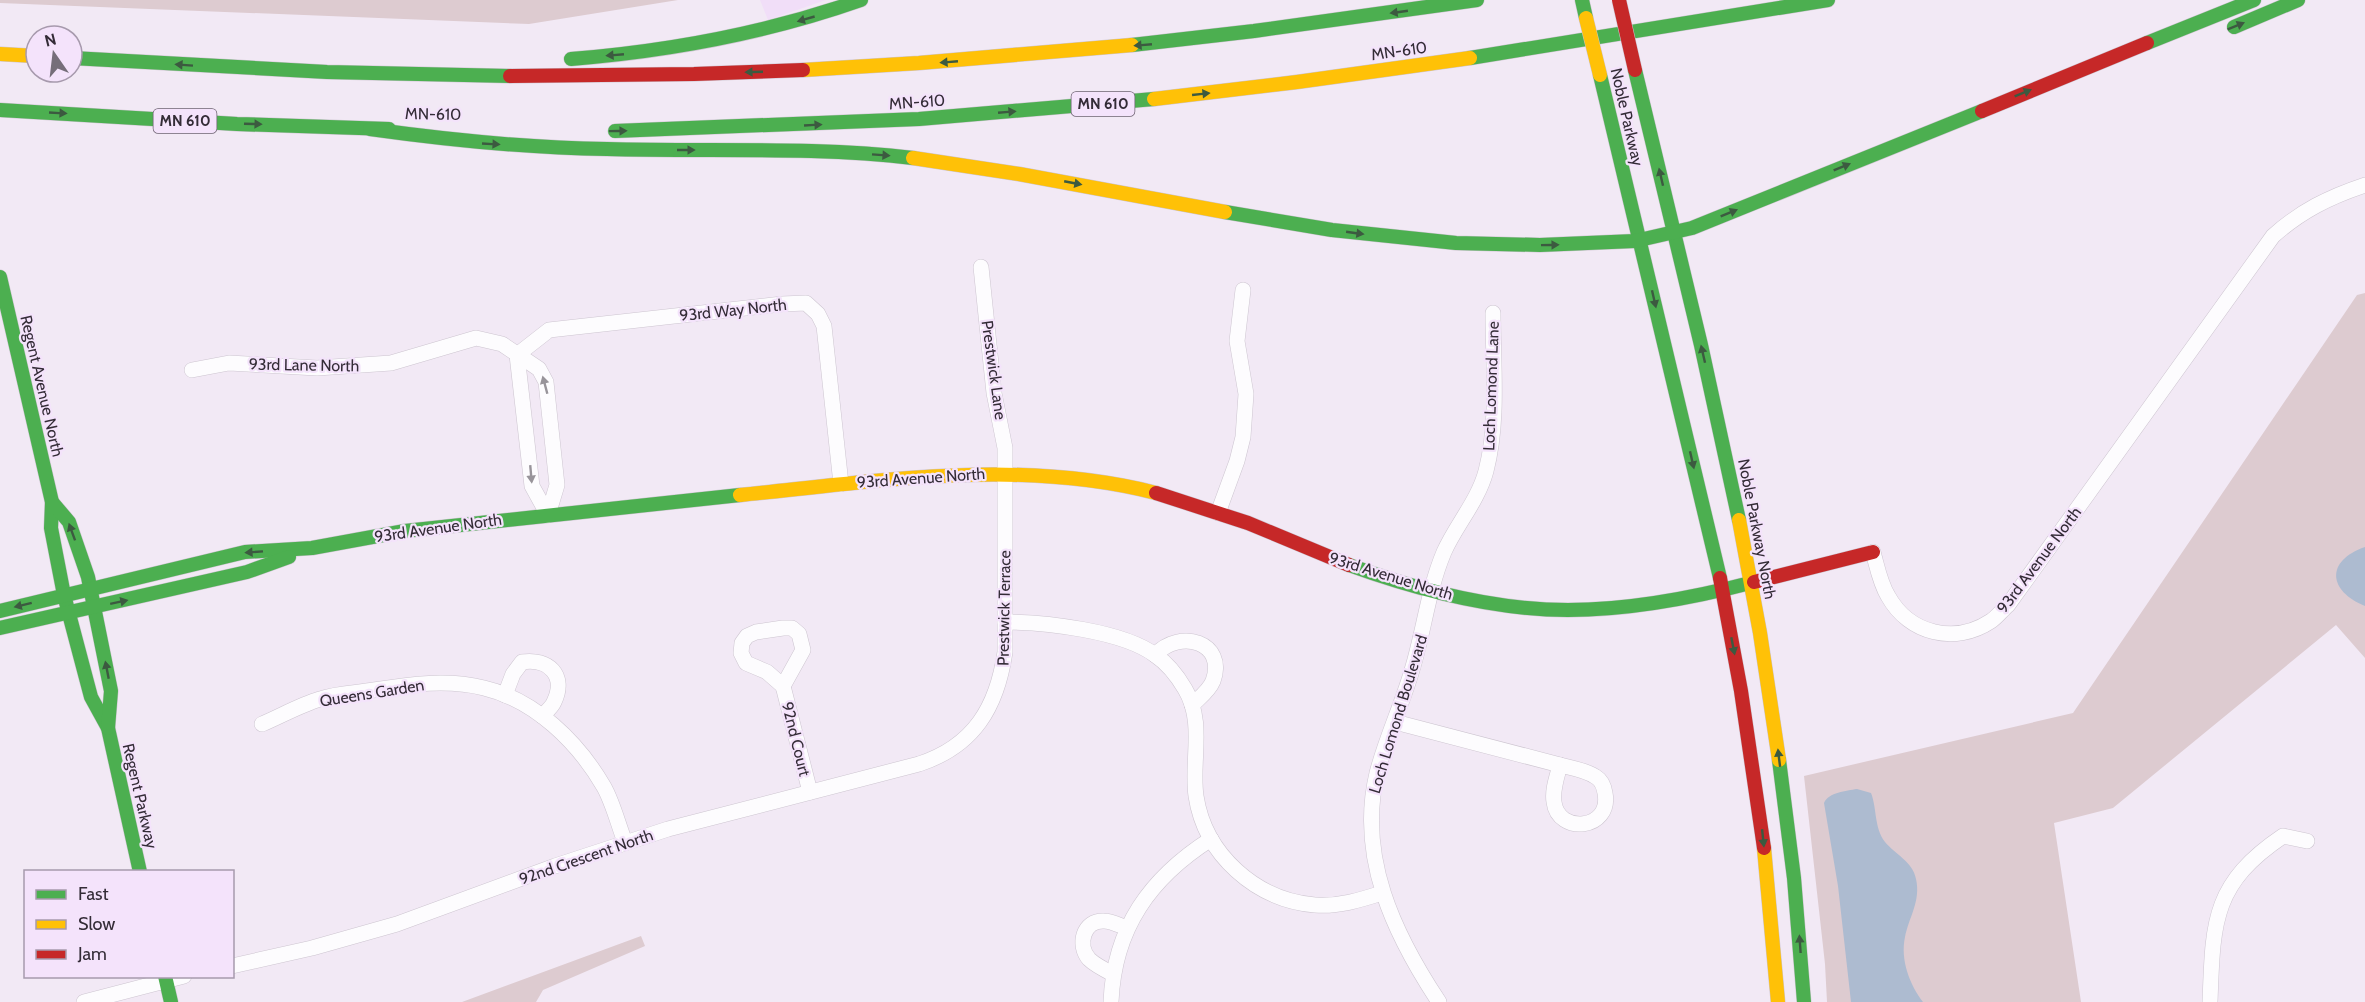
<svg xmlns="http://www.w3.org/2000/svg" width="2365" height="1002" font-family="Cabin,sans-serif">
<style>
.built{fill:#f1def8}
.green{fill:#ddcbd0}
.water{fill:#adbbd0}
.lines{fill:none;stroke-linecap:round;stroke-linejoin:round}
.street-casing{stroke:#cdc5d0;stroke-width:16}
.fast-casing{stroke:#cdc5d0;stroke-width:15}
.slow-casing{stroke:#cdc5d0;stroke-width:15}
.jam-casing{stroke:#cdc5d0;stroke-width:15}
.street{stroke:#fdfcfe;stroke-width:15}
.fast{stroke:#4caf50;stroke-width:14}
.slow{stroke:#ffc107;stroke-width:14}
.jam{stroke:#c62828;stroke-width:14}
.slow-bridge-casing{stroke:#cdc5d0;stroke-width:15;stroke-linecap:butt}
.jam-bridge-casing{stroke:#cdc5d0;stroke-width:15;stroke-linecap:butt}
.slow-bridge{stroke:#ffc107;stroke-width:14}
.jam-bridge{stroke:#c62828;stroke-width:14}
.oneway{fill:#3c5a40}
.oneway2{fill:#98949a}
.labels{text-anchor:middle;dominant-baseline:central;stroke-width:4.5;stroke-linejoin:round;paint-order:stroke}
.shield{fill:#f4e3fb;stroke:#6e6372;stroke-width:1.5}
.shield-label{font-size:15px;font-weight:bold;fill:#342c37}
.street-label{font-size:16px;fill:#342c37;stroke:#f4e3fb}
</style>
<rect width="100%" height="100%" fill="#f2e9f5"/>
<polygon class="built" points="760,0 826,0 768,20"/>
<g class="green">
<polygon points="0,0 678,0 529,24 0,3"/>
<polygon points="2365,293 2365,658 2336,625 2113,808 2054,823 2081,1002 1827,1002 1825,964 1804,776 2073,713 2357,295"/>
<polygon points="641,936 645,946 543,990 536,1002 462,1002"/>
</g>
<g class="water">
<path d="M2365 547V606C2328 591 2325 561 2365 547Z"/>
<path d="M1857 789 1871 793C1877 808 1874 828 1885 842 1895 854 1913 862 1916 879 1921 901 1909 917 1905 937 1900 960 1910 985 1923 1002H1851L1838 886 1824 803C1829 792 1846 791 1857 789Z"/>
</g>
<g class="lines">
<defs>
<g id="street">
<polyline points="517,355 549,330 782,304 806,303 818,314 824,326 841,484"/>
<polyline points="517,355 532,486 548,515"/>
<polyline points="192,370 229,363 317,368 391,363 476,338 502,344 539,369 546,382 557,485 548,515"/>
<polyline points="1218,513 1237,461 1243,437 1246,394 1237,341 1243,290"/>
<path d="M1873 552C1877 566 1880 583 1888 596 1909 634 1955 645 1991 621 1997 617 2002 610 2008 605L2273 236C2301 211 2329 197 2365 185"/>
<path d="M1005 622C1045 622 1123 631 1155 655 1167 663 1178 677 1185 689 1205 722 1191 761 1196 796 1205 855 1256 900 1315 905 1338 907 1360 900 1382 893"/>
<polygon points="783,628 792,628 799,634 803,650 783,686 767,672 746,663 741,653 742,643 747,636 756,632"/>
<path d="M1155 655C1180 628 1227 642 1213 681 1209 691 1199 698 1192 705"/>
<polyline points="783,686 810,792"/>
<path d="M505 695 513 674 522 662C548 658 567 675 554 702 552 707 546 712 542 716"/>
<polyline points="1395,722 1560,765"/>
<path d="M262 724C281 716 300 705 320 699 337 693 357 693 374 690 410 684 448 679 484 688 535 700 578 742 604 787 613 803 618 824 625 842"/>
<path d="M1560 765C1572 768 1586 770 1596 777 1601 780 1604 787 1605 793 1612 830 1558 835 1554 802 1552 790 1557 777 1560 765Z"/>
<path d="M232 966 312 948 397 924 555 866 668 829 919 764C974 746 997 707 1005 652V448L994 393 981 267"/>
<path d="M1113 974C1105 970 1095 965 1089 959 1077 945 1083 920 1104 921 1111 921 1121 926 1127 928"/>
<polyline points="84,1002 184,976"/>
<path d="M1111 1002C1114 928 1150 878 1211 839"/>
<path d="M1439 1002C1394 934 1357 857 1377 773 1386 738 1402 705 1412 670 1424 631 1428 590 1444 552 1456 525 1478 501 1486 471 1499 421 1493 365 1493 313"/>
<path d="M2210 1002C2213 922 2212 884 2283 836L2307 841"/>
</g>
<g id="fast">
<polyline points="1582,0 1586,18"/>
<polyline points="2234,27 2298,0"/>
<polyline points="2147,43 2254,0"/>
<polyline points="1132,45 1254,31 1477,0"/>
<polyline points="72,58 327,72 510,76"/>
<polyline points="1470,58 1828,0"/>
<path d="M571 59C671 51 767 33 861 0"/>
<polyline points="1635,70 1701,345 1739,520"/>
<polyline points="1600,75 1720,578"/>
<polyline points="0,110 237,124 389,129"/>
<path d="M370 129C449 140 527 148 607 149 709 152 812 146 913 158"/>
<polyline points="615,131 919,119 1154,99"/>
<polyline points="1225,212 1332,230 1456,243 1540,245 1635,241 1692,228 1982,111"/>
<polyline points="0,277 52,502 51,528 64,595 91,697 108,728 140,872"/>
<polyline points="52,502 69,522 88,577 111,691 108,728"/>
<path d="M1349 565C1418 590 1494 610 1568 610 1631 610 1693 598 1754 582"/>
<polyline points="0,611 245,552 312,548 405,531 740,495"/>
<polyline points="0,628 247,572 289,557"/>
<polyline points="1779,760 1794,878 1804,1002"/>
<polyline points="165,976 171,1002"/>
</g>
<g id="slow">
<polyline points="0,54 36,56"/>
<polyline points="803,70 919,63 1132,45"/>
<polyline points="1154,99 1297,82 1470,58"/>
<polyline points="913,158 1019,174 1225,212"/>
<path d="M740 495C878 481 1019 458 1156 493"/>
<polyline points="1739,520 1760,633 1779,760"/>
<polyline points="1764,848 1778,1002"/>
</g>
<g id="jam">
<polyline points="510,76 694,74 803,70"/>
<polyline points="1982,111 2147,43"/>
<polyline points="1156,493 1248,523 1349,565"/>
<polyline points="1720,578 1741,691 1764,848"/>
<polyline points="1754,582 1873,552"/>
</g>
</defs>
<use href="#street" class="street-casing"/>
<use href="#fast" class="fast-casing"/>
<use href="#slow" class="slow-casing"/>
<use href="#jam" class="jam-casing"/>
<use href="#street" class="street"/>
<use href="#fast" class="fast"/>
<use href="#slow" class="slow"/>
<use href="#jam" class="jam"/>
<defs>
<polyline id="slow-bridge" points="1586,18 1600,75"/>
<polyline id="jam-bridge" points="1619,0 1635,70"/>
</defs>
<use href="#slow-bridge" class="slow-bridge-casing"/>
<use href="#jam-bridge" class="jam-bridge-casing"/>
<use href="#slow-bridge" class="slow-bridge"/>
<use href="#jam-bridge" class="jam-bridge"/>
</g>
<defs><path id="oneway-solid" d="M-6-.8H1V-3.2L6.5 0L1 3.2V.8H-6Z" transform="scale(1.5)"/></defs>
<g class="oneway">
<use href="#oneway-solid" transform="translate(1399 12) rotate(172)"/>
<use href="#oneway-solid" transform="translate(806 19) rotate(164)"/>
<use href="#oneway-solid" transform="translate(2236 26) rotate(-22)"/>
<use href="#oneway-solid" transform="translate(1143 45) rotate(175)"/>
<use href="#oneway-solid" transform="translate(615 55) rotate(175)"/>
<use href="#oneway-solid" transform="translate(949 62) rotate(175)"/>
<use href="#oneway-solid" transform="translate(184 65) rotate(-176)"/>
<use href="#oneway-solid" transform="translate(754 72) rotate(178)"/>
<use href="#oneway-solid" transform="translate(2023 93) rotate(-22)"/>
<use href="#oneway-solid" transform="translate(1201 94) rotate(-6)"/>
<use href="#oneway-solid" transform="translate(1007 112) rotate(-5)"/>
<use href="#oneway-solid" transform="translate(58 113) rotate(3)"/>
<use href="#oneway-solid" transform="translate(253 124) rotate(2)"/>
<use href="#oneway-solid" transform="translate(813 125) rotate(-3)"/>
<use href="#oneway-solid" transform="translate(618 131) rotate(-1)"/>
<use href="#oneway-solid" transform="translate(491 144) rotate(3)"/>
<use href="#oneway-solid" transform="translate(686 150)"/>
<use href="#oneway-solid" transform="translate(881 155) rotate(4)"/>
<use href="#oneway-solid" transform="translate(1842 167) rotate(-22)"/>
<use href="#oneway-solid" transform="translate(1661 177) rotate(-103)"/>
<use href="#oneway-solid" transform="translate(1073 183) rotate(11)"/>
<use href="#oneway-solid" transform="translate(1729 213) rotate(-22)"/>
<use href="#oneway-solid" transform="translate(1355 233) rotate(8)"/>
<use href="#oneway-solid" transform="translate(1550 245) rotate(-1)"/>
<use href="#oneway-solid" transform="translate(1654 299) rotate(77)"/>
<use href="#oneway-solid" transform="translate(1703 354) rotate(-103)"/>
<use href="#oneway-solid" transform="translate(1692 460) rotate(77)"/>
<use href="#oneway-solid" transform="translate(72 532) rotate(-110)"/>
<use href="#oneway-solid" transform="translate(254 552) rotate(176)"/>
<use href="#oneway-solid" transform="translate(119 602) rotate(-12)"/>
<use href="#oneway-solid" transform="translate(23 605) rotate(166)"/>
<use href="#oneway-solid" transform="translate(1733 646) rotate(79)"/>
<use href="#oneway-solid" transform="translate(107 670) rotate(-101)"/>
<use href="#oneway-solid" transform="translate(1779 758) rotate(-97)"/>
<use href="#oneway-solid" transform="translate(1763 838) rotate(84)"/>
<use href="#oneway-solid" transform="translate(1800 944) rotate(-94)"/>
</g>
<g class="oneway2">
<use href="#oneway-solid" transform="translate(545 385) rotate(-105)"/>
<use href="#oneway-solid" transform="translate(531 474) rotate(85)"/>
</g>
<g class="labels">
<g class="shield">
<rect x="1071.5" y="92" width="63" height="24" rx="4.5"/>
<rect x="153.5" y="109" width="63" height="24" rx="4.5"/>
</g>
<g class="shield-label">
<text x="1103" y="104">MN 610</text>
<text x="185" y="121">MN 610</text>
</g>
<g class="street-label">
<text transform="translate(1399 51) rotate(-8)">MN-610</text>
<text transform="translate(917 102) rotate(-4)">MN-610</text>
<text transform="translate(433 114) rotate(1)">MN-610</text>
<text transform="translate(1627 117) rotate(77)">Noble Parkway</text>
<text transform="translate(733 310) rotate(-6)">93rd Way North</text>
<text transform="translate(304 365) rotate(1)">93rd Lane North</text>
<text transform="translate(994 370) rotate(82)">Prestwick Lane</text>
<text transform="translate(42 386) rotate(77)">Regent Avenue North</text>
<text transform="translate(1491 386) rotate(-88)">Loch Lomond Lane</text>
<text transform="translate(921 478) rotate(-4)">93rd Avenue North</text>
<text transform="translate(438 528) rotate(-8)">93rd Avenue North</text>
<text transform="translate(1757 529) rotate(79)">Noble Parkway North</text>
<text transform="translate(2039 560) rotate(-53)">93rd Avenue North</text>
<text transform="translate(1391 576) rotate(17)">93rd Avenue North</text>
<text transform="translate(1004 608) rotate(-89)">Prestwick Terrace</text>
<text transform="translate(372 693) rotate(-9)">Queens Garden</text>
<text transform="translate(1398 714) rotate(-73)">Loch Lomond Boulevard</text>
<text transform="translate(796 739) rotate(76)">92nd Court</text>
<text transform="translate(140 796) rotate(77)">Regent Parkway</text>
<text transform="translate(586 857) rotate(-19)">92nd Crescent North</text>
</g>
</g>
<rect x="24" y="870" width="210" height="108" fill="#f4e3fb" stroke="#a79aad" stroke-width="1.5"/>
<rect x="36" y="890" width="30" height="9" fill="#4caf50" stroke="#a79aad" stroke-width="1.5"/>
<text x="78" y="900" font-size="18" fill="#342c37">Fast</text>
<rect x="36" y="920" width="30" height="9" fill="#ffc107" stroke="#a79aad" stroke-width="1.5"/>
<text x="78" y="930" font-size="18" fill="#342c37">Slow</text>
<rect x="36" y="950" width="30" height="9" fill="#c62828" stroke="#a79aad" stroke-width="1.5"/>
<text x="78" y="960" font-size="18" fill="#342c37">Jam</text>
<g transform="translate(54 54) rotate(346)"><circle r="28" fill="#f4e3fb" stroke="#a79aad" stroke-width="1.5"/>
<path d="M0-4.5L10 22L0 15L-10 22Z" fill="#766e7a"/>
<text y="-9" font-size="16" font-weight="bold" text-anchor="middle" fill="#342c37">N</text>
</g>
</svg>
